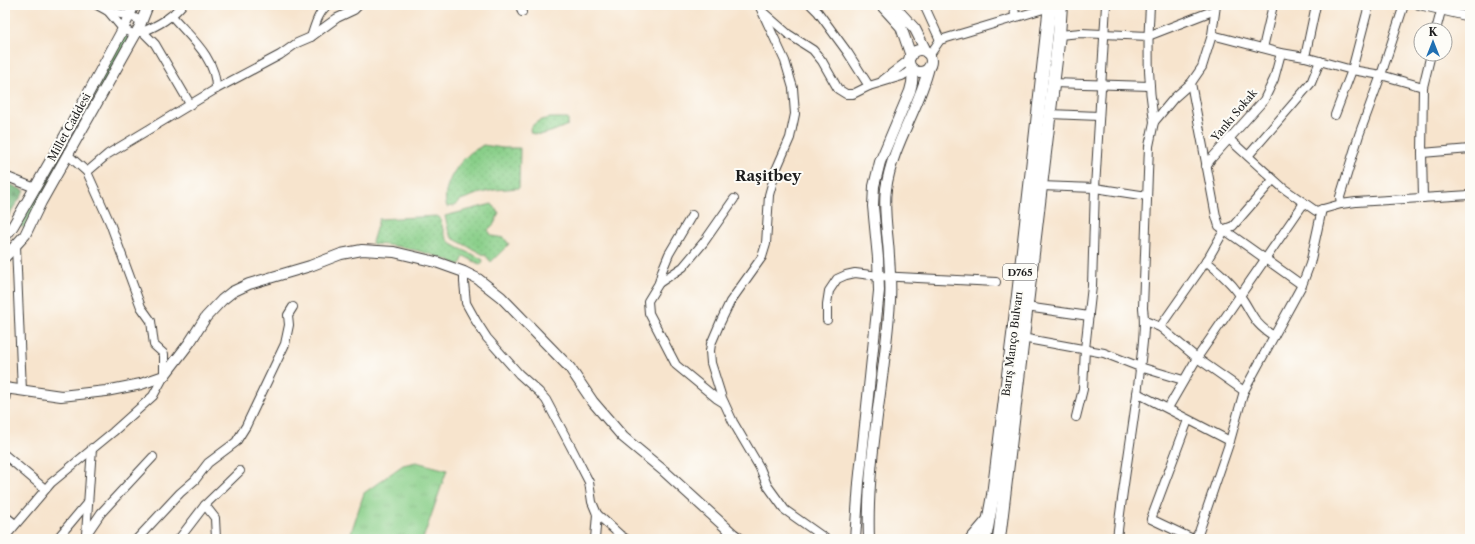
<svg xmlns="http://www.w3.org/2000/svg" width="1475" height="544" font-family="'Libre Caslon Text',serif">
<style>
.grass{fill:url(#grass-dots);stroke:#527652}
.forest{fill:url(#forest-firs);stroke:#456748}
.park{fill:url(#park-tufts);stroke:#527652}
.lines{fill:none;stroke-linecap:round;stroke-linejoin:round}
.minor-casing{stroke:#3d3a37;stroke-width:10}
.major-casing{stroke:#3d3a37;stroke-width:12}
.highway-casing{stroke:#3d3a37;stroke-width:14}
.minor{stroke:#fff;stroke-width:8}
.major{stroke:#fff;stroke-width:10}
.highway{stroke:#fff;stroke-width:12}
.labels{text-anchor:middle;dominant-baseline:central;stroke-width:4;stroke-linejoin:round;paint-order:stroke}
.shield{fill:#fdfcf7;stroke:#605f5e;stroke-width:1}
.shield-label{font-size:10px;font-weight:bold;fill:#1c1c1c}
.street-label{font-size:11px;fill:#1c1c1c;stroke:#fdfcf7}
.district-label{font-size:15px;font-weight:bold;fill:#1c1c1c;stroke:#fdfcf7}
</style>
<defs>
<pattern id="grass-dots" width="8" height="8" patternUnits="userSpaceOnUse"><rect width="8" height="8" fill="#89cf89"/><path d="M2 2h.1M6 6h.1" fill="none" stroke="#76b176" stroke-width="1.8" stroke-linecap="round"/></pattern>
<pattern id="forest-firs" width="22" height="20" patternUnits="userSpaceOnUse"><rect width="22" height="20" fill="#6eb275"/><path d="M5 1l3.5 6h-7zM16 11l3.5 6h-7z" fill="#5a905f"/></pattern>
<pattern id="park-tufts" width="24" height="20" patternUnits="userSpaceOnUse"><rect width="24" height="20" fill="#89cf89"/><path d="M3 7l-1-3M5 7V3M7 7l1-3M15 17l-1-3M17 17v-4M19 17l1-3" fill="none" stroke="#76b176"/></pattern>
</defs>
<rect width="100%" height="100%" fill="#fdfcf7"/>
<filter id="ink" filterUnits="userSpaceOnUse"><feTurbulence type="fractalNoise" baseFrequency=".025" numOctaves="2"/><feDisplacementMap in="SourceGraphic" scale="8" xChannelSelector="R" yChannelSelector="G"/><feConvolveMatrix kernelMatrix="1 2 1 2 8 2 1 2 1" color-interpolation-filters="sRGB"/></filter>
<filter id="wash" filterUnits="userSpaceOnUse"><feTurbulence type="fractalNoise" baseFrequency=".012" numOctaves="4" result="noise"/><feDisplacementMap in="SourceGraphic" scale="16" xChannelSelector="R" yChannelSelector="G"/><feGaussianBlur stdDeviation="0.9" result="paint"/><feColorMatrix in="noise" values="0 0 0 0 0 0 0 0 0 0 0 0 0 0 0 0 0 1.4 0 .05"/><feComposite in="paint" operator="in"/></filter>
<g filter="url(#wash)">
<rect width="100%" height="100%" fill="#f7e4cd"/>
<g class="grass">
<polygon points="125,34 130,37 24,228 19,225"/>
<path d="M551 118H568V125C557 129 542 138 531 133L530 129C534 121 543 119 551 118Z"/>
<path d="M483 145 503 148H520L519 188 494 190 477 194 461 200 454 206 447 207C441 190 454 168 467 156 471 151 478 149 483 145Z"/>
<polygon points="492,204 499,213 494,224 488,230 492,236 504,238 509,244 491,262 486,256 452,238 449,233 445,216"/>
<path d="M437 216 440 218C442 224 443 233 447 239 453 248 473 253 483 260L482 264H479L464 256 460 265C433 254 403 245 373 244L372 242 379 219Z"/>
</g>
<polygon class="forest" points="5,182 25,191 5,221"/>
<polygon class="park" points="416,462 447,470 423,539 349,539 364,493 403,465"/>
</g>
<g filter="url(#ink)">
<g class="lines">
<defs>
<g id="minor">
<polyline points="97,5 108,11 123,29 135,35"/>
<polyline points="520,5 522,12"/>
<polyline points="759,5 785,61 793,88 795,114 790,138 776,170 769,195 766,244 762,257 730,302 720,323 711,344 710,351 711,363 722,398 733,422 760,468 767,485 785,510 826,539"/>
<polyline points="811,5 818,12 848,53 869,86"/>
<polyline points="924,5 940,40"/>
<polyline points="1014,5 1015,16"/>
<path d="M1150 5C1147 44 1148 83 1154 122"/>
<polyline points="1419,5 1470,17"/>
<polyline points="108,11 130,16 142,21"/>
<polyline points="764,13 788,34 813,50 822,61 838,89 846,94 853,94 869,86 902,76 913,69"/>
<path d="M172 16C190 37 217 59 216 89"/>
<polyline points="139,28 155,44 190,104"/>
<polyline points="1436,30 1441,11"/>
<path d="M142 32C159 25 171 18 182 5"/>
<polyline points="1059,35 1081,33 1148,36 1215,10"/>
<polyline points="1212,35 1281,53 1305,57 1352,70 1381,75 1404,5"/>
<path d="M311 37C315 26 318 12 328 5"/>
<polyline points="1263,48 1273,5"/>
<polyline points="929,56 940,40 1050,7"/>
<polyline points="1305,57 1316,5"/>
<polyline points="883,80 910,59"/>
<polyline points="1052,83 1150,86"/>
<polyline points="1191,83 1216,216 1219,226 1302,285"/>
<polyline points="1049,114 1099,116"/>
<polyline points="1335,115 1352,70 1369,5"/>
<polyline points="1229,139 1283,188 1316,211 1341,204 1356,202 1470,195"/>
<polyline points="1422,153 1470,149"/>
<polyline points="1248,156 1311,83 1320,61"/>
<polyline points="1206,166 1211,159 1264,100 1274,79 1281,53"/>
<polyline points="87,172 108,154 216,89 280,55 297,43 311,37 337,18 354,10 359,5"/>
<polyline points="5,176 35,188"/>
<polyline points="1040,186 1095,188 1147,196"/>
<polyline points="1423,198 1422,153 1423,87 1431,54"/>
<polyline points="1341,204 1340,197 1359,135 1381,75 1423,87"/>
<polyline points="692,215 669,254 662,271 659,283 648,301 649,313 676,365 716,398 724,403"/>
<polyline points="16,246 22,391"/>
<path d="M1206 261C1218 271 1230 281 1239 294 1253 313 1252 323 1274 336"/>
<polyline points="464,272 464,282 466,303 476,321 487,338 519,374 539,392 546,400 570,445 589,482 592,502 597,514 595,539"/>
<polyline points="659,283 683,267 704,242 734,199"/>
<polyline points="1026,307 1089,316"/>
<polyline points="827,320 827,304 829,291 837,279 846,275 855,273 879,276 996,282"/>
<polyline points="1145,321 1160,327 1197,358 1244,391"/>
<polyline points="1160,327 1209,257 1225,229 1233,226 1273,180"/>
<polyline points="1022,338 1104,353 1140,367 1183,380"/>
<polyline points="1137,393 1230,441"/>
<polyline points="5,400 7,388"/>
<polyline points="1168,408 1197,358 1304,203"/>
<polyline points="1076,417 1083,389 1085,349 1092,286 1095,188 1106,5"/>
<polyline points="1188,420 1151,519 1191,538 1195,538 1199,532 1230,441 1244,391 1302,285 1310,264 1322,209"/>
<polyline points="5,455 45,489"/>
<polyline points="205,505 215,518 216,539"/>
<polyline points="597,514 620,535 626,539"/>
<polyline points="5,516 15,524"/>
<polyline points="86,534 92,448"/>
<polyline points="86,535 101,513 153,457"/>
<polyline points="5,537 51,483 113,432 153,396 164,376 164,354 154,345 151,321 141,307 110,223 87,172 68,155"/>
<polyline points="57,539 88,502"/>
<polyline points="137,539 180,493 195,480 208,463 236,442 246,426 285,344 289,325 288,315 293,307"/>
<polyline points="179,539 205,505 240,471"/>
<path d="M1117 539C1123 482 1134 426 1140 369 1142 348 1146 328 1143 308L1149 146 1154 122 1174 98 1191 83 1202 67 1212 35 1216 5"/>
</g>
<g id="major">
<polyline points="881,5 901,27 911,56"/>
<polyline points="893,5 915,29 927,53"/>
<circle cx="920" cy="61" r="11"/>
<polyline points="5,237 13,226 70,127 123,29 134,5"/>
<polyline points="5,257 25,235 41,202 139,28 148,5"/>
<polyline points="5,388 61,396 106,391 141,384 164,376 190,342 206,317 222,300 232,292 249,284 310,266 341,254 362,250 394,252 436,262 464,272 478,279 501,297 570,368 593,402 623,437 664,471 733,534 740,539"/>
<polyline points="855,539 859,483 879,291 878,258 873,206 874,186 880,162 910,91 912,83 913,69"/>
<path d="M869 539C866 459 885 381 890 301 891 286 890 271 889 256 888 234 883 211 886 189 892 145 919 109 929 67"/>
<polyline points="971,539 988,519"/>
</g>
<g id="highway">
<polyline points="985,539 993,495 1018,295 1050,5"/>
<polyline points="999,539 1059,35 1061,5"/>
</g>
</defs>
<use href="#minor" class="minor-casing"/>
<use href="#major" class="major-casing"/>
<use href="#highway" class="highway-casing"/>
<use href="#minor" class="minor"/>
<use href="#major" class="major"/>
<use href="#highway" class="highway"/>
</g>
</g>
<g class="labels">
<rect class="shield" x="1003" y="264" width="34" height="16" rx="3"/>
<g class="shield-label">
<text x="1020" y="272">D765</text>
</g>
<g class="street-label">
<text transform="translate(1234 115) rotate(-50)">Yankı Sokak</text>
<text transform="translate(69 127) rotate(-61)">Millet Caddesi</text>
<text transform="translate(1012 344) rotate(-83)">Barış Manço Bulvarı</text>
</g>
<g class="district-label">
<text x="768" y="175">Raşitbey</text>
</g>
</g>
<rect width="1475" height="544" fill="none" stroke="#fdfcf7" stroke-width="20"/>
<g transform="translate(1433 42)"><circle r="19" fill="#fdfcf7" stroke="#a3a29f"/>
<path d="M0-3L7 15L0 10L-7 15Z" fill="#1f6fb2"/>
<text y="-6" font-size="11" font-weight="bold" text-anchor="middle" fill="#1c1c1c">K</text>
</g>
</svg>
